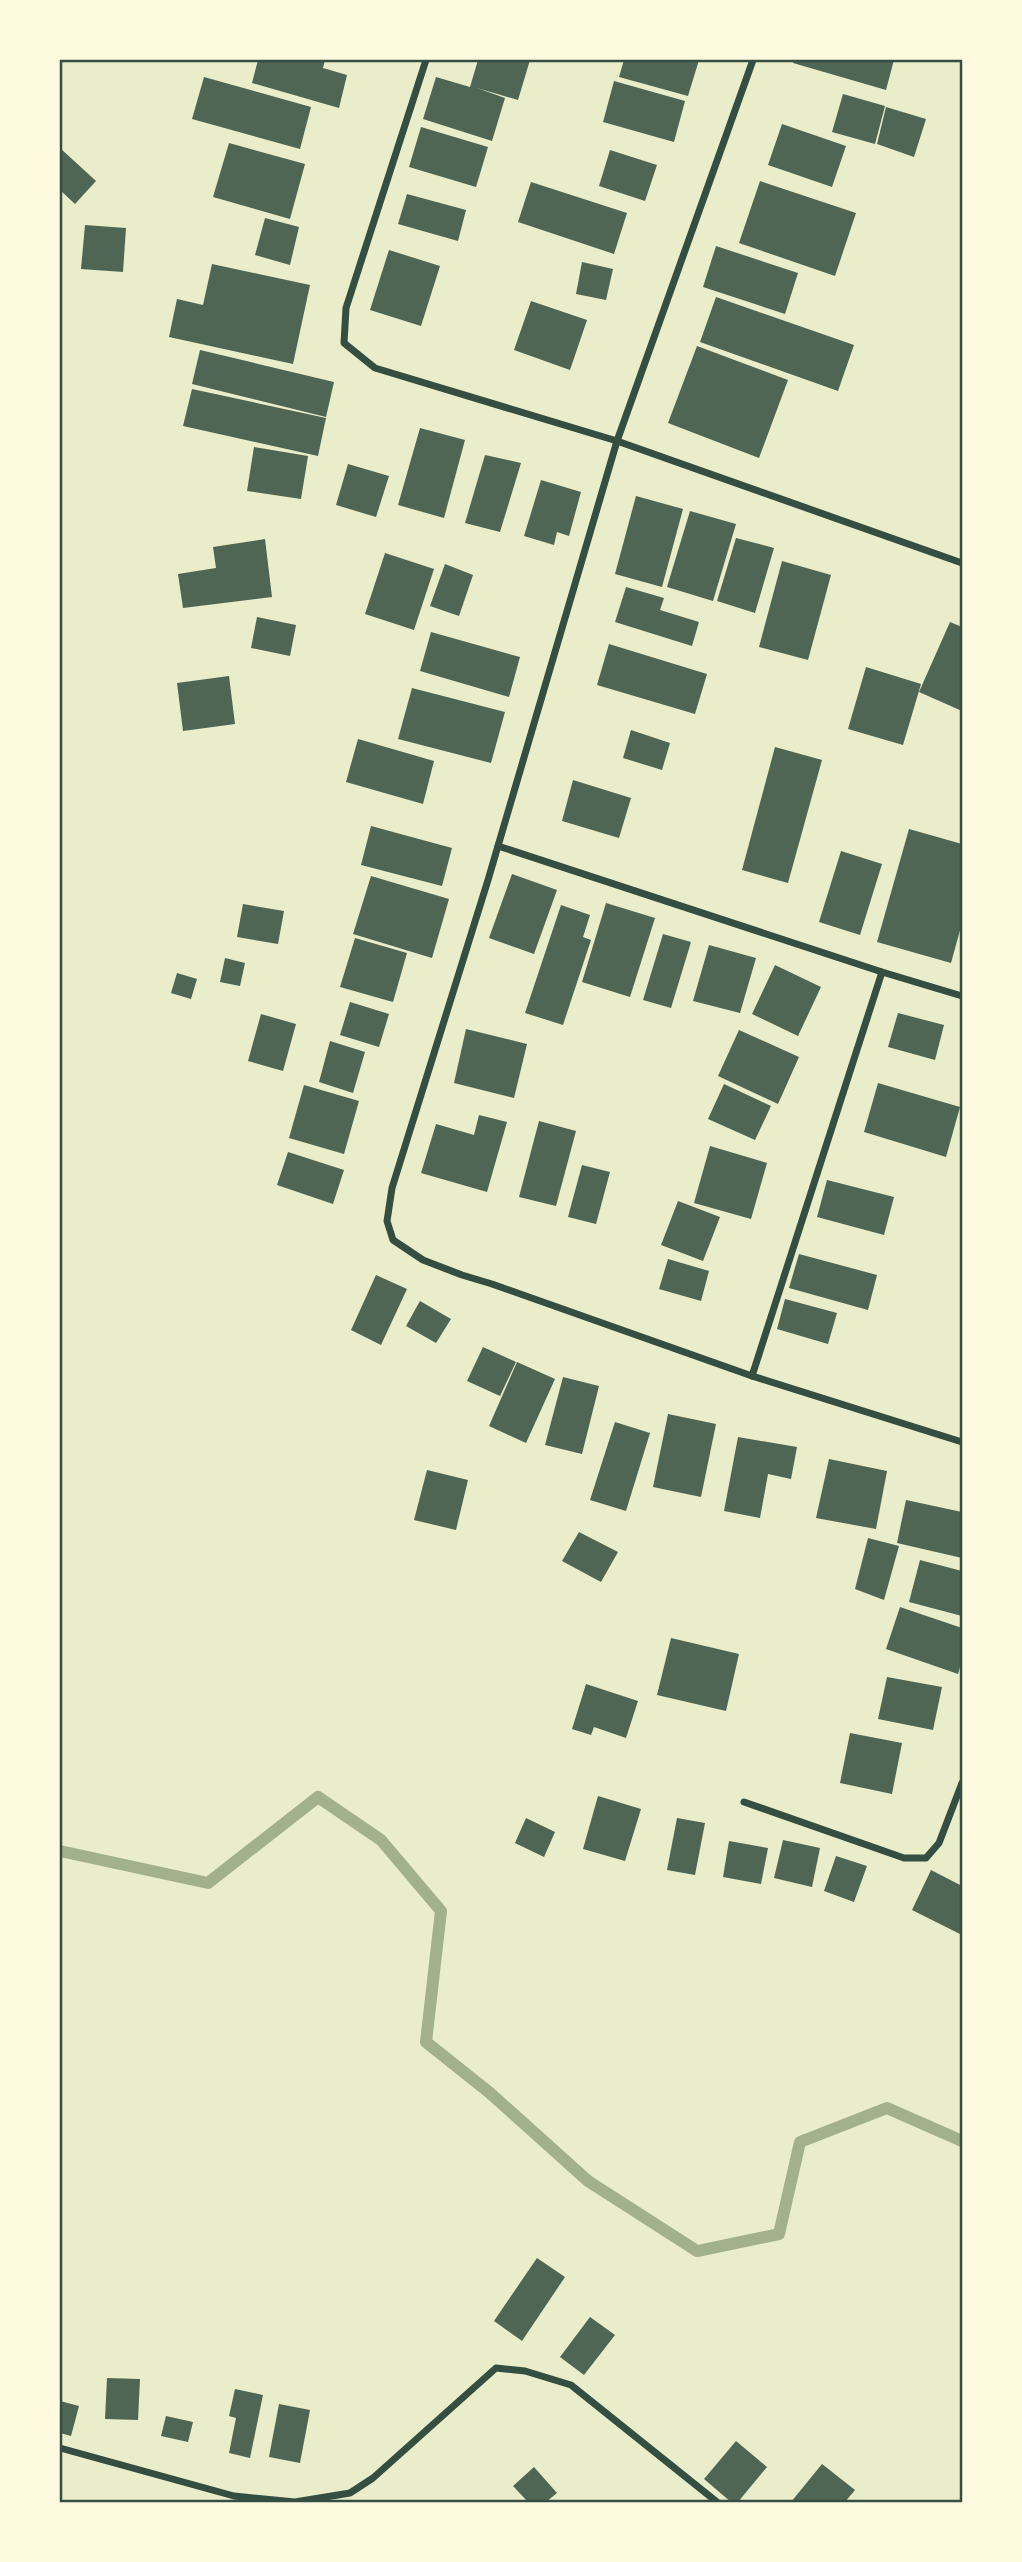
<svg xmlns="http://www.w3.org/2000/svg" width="1022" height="2562" font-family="'Public Sans',sans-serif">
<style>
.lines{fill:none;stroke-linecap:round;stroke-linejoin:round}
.stream{stroke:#a3b18a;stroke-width:12}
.building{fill:#4f6655}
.minor{stroke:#344e41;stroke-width:7}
.neatline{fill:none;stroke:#344e41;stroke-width:2.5}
</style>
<rect width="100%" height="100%" fill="#e9edc9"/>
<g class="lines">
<polyline class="stream" points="60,1851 208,1883 318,1797 381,1840 441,1911 426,2042 490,2093 588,2181 697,2251 779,2234 800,2142 887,2108 962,2141"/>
</g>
<g class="building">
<polygon points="258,60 325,60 323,68 347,75 339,108 252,83"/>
<polygon points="478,60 530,60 518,100 477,88 505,98 492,141 423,119 436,77 470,87"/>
<polygon points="624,60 699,60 688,96 619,77"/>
<polygon points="794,60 894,60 886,90 793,63"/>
<polygon points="204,77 311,107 300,149 192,119"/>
<polygon points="614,81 685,101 674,142 603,122"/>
<polygon points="843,94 885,106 875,144 832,132"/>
<polygon points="886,107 926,119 914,157 877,144"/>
<polygon points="782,124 846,146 832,187 768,165"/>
<polygon points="421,127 488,147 476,187 409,167"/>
<polygon points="229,143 305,164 290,219 213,197"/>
<polygon points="60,148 96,181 75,204 60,190"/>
<polygon points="610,150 657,165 645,201 599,186"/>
<polygon points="760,181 856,213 835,276 739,243"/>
<polygon points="531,182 627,213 614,254 518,222"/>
<polygon points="407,194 466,210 458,241 398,224"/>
<polygon points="265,218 299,227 290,265 255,255"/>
<polygon points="85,225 126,228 123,272 81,269"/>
<polygon points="716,246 798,273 785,314 703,287"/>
<polygon points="389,250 440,266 421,326 370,310"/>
<polygon points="582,262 613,269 606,300 576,294"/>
<polygon points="212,264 310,285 293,364 169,337 177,299 203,305"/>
<polygon points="716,297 854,345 838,391 700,342"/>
<polygon points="531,301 587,320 570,370 514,350"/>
<polygon points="697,346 788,380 759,458 668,423"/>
<polygon points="200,350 334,382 326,417 192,384"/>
<polygon points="192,389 326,418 318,456 183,426"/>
<polygon points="420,428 465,440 444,518 398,505"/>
<polygon points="254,447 308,456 301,499 247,491"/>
<polygon points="485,455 521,463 500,532 465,523"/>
<polygon points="348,464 389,476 376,517 336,505"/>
<polygon points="541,480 581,492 569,536 557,532 554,545 524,536"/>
<polygon points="636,496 683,509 662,587 615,574"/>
<polygon points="690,511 736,524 713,601 667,587"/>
<polygon points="736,538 774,548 755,613 717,601"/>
<polygon points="265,539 272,597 183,608 178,574 216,568 213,547"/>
<polygon points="385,553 434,569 414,630 365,614"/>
<polygon points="782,561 831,575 808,660 759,647"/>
<polygon points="445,564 473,575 459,616 430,606"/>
<polygon points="626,587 664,598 660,610 699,622 692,646 615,622"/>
<polygon points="257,617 296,625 290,656 251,648"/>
<polygon points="950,622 962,627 962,711 919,692"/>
<polygon points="431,632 520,657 509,697 420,671"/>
<polygon points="609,644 707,674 695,714 597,685"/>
<polygon points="866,667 921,684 903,745 848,729"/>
<polygon points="229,676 235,724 183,731 177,683"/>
<polygon points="412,688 505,712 491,763 398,739"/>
<polygon points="631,730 670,743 662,770 623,758"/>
<polygon points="358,739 434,761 423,804 346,782"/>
<polygon points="775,747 822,760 788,883 742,870"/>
<polygon points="573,780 631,798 619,838 562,821"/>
<polygon points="371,826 452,848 442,886 361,865"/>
<polygon points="909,829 962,844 962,923 951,963 877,942"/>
<polygon points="841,851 882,864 860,935 819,922"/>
<polygon points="512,874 557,890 534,954 489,938"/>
<polygon points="371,876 449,899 432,958 353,934"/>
<polygon points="606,903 655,918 630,997 582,982"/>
<polygon points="243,904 284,911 278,944 237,937"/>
<polygon points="561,905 590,915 583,937 591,940 563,1025 525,1013"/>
<polygon points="663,934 691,942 671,1008 643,1000"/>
<polygon points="355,938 407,953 393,1002 340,987"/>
<polygon points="709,945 756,958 740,1013 693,1001"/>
<polygon points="225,958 245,963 240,986 220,982"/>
<polygon points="775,965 821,987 798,1036 752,1014"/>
<polygon points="177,973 197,979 191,999 171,993"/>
<polygon points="350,1002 389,1014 379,1047 340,1035"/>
<polygon points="898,1013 944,1025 935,1060 888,1047"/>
<polygon points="261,1014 296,1024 283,1071 248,1061"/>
<polygon points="466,1029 527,1044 514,1098 454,1083"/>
<polygon points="739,1030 799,1057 778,1104 718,1076"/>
<polygon points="330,1041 365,1052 353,1093 319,1082"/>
<polygon points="878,1083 960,1107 946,1157 864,1132"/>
<polygon points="724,1084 771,1106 755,1140 708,1119"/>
<polygon points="304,1085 359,1101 344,1154 289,1138"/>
<polygon points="479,1115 507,1122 487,1192 421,1173 436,1124 474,1135"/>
<polygon points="539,1121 576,1131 556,1206 519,1197"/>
<polygon points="710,1146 767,1163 751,1219 694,1203"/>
<polygon points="288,1152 344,1170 333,1204 277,1185"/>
<polygon points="582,1165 610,1172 596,1224 568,1217"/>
<polygon points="827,1180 894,1197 884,1235 817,1217"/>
<polygon points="678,1201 720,1217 703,1261 661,1245"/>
<polygon points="799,1254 877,1275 868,1310 789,1288"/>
<polygon points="668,1259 709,1271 701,1301 659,1289"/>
<polygon points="376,1275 407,1289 381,1345 351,1330"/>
<polygon points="785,1299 837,1313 828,1344 777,1329"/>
<polygon points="420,1301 451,1319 436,1343 406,1326"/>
<polygon points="483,1347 516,1362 500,1396 467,1381"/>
<polygon points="517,1362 555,1379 526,1443 489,1426"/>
<polygon points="563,1377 599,1386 582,1454 545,1445"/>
<polygon points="668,1414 716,1424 701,1497 653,1487"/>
<polygon points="615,1422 650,1433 626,1511 590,1500"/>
<polygon points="738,1437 797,1447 791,1479 768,1474 760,1518 724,1511"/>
<polygon points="829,1459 887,1471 876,1529 816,1518"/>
<polygon points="427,1470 468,1480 456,1530 414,1520"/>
<polygon points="906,1500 962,1512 962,1558 897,1543"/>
<polygon points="579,1532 618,1552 601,1582 562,1561"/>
<polygon points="868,1538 899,1546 884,1600 855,1589"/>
<polygon points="920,1560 962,1571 962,1616 909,1602"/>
<polygon points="900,1607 962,1628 962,1660 958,1674 886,1649"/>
<polygon points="671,1638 739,1654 726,1711 657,1695"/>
<polygon points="887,1677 942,1687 933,1730 878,1719"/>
<polygon points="586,1684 638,1701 626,1738 594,1727 591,1735 572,1729"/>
<polygon points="850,1733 902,1743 892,1794 840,1783"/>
<polygon points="598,1796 641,1809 625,1861 583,1849"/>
<polygon points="526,1818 555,1832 544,1857 515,1843"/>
<polygon points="677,1818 705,1823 695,1875 667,1870"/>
<polygon points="783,1840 820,1848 812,1887 774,1878"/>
<polygon points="729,1841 768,1848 761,1884 723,1877"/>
<polygon points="836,1856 867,1866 854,1902 824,1891"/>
<polygon points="931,1870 962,1886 962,1935 912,1910"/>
<polygon points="537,2258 565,2277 522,2341 494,2321"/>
<polygon points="590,2317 615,2335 584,2375 560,2357"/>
<polygon points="107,2378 140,2379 138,2420 105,2419"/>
<polygon points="235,2389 263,2395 250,2458 229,2453 236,2418 229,2416"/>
<polygon points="60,2401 79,2406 71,2436 60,2433"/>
<polygon points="279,2404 310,2410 300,2463 269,2457"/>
<polygon points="166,2416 193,2422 188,2442 161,2436"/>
<polygon points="736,2441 767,2467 738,2502 731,2502 704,2479"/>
<polygon points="822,2464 855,2490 845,2502 791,2502"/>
<polygon points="534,2467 557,2493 546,2502 528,2502 513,2486"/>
</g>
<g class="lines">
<g class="minor">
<polyline points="426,60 346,308 344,343 375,368 617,441 962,563"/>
<polyline points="753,60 617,441 488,880 392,1188 387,1221 393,1240 423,1260 462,1275 492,1284 752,1376 962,1442"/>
<polyline points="498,846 882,972 962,996"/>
<polyline points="752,1376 882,972"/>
<polyline points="744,1802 904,1858 926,1858 939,1843 962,1783"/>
<polyline points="60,2448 234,2496 295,2502 350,2493 373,2478 496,2368 525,2371 571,2385 717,2502"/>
</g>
</g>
<rect width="1022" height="2562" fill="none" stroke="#fefae0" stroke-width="122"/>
<rect x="61" y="61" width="900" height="2440" class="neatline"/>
</svg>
